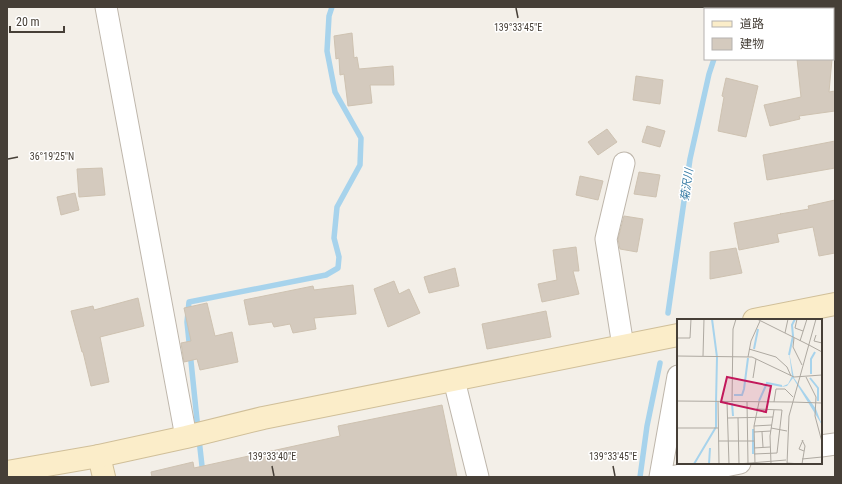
<svg xmlns="http://www.w3.org/2000/svg" width="842" height="484" font-family="'Roboto Condensed','Noto Sans JP',sans-serif">
<style>
.lines{fill:none;stroke-linecap:round;stroke-linejoin:round}
.stream{stroke:#a7d3ec;stroke-width:5.5}
.building{fill:#d4cabe;stroke:#cec2b1}
.street-casing{stroke:#beb6ab;stroke-width:23}
.secondary-casing{stroke:#d0bf99;stroke-width:24}
.street{stroke:#fff;stroke-width:21}
.secondary{stroke:#fbedc9;stroke-width:22}
.ticks{fill:none;stroke:#463f37;stroke-width:1.5}
.labels{text-anchor:middle;dominant-baseline:central;stroke-width:3;stroke-linejoin:round;paint-order:stroke}
.water-label{font-size:11px;font-style:italic;fill:#347aa3;stroke:#fff}
.inset-river{fill:none;stroke:#a7d3ec;stroke-width:2}
.inset-road{fill:none;stroke:#aea9a1;stroke-width:1}
.view{fill:#c2185b;fill-opacity:0.15;stroke:#c2185b;stroke-width:2}
.inset-edge{fill:none;stroke:#463f37;stroke-width:2}
.ticks-label{font-size:10px;text-anchor:middle;fill:#463f37;stroke:#fff;stroke-width:3;stroke-linejoin:round;paint-order:stroke}
</style>
<rect width="100%" height="100%" fill="#f3efe8"/>
<g class="lines">
<g class="stream">
<polyline points="728,9 729,7"/>
<polyline points="668,313 690,159 709,74 714,59"/>
<polyline points="198,430 187,322 189,302 326,275 338,268 339,257 334,238 337,207 360,165 361,138 335,92 327,51 329,16 332,7"/>
<polyline points="199,439 202,466 204,477"/>
<polyline points="640,477 647,426 660,363"/>
</g>
</g>
<g class="building">
<polygon points="352,33 354,58 357,57 359,69 393,66 394,85 370,85 372,103 348,106 344,74 340,75 339,58 336,59 334,36"/>
<polygon points="797,59 832,59 829,92 835,91 835,111 799,116 800,119 770,126 764,105 801,97"/>
<polygon points="636,76 663,80 660,104 633,100"/>
<polygon points="726,78 758,86 746,137 718,131 724,97 722,96"/>
<polygon points="647,126 665,131 660,147 642,142"/>
<polygon points="607,129 617,142 598,155 588,142"/>
<polygon points="835,141 835,168 767,180 763,155"/>
<polygon points="102,168 105,195 79,197 77,169"/>
<polygon points="639,172 660,175 656,197 634,194"/>
<polygon points="580,176 603,181 598,200 576,195"/>
<polygon points="75,193 79,210 61,215 57,197"/>
<polygon points="835,200 835,253 819,256 813,227 777,234 779,242 739,250 734,223 781,214 780,214 809,209 808,206"/>
<polygon points="624,216 643,219 637,252 620,249 618,239"/>
<polygon points="576,247 579,271 573,271 579,294 542,302 538,284 557,280 553,250"/>
<polygon points="736,248 742,273 710,279 710,252"/>
<polygon points="455,268 459,286 429,293 424,277"/>
<polygon points="394,281 399,294 409,289 420,313 388,327 374,289"/>
<polygon points="353,285 356,314 314,318 316,329 293,333 290,324 274,327 272,322 249,325 244,300 313,286 314,290"/>
<polygon points="138,298 144,326 100,337 109,382 91,386 83,352 82,352 71,311 93,306 94,310"/>
<polygon points="207,303 215,336 232,332 238,362 200,370 197,359 184,362 181,343 191,341 184,308"/>
<polygon points="546,311 551,337 487,349 482,324"/>
<polygon points="442,405 457,477 152,477 151,472 193,462 194,468 340,436 338,426"/>
</g>
<g class="lines">
<defs>
<g id="street">
<polyline points="106,7 186,437"/>
<polyline points="623,346 606,239 624,163"/>
<polyline points="454,380 478,477"/>
<polyline points="821,446 835,444"/>
<polyline points="660,477 678,376"/>
<polyline points="671,477 740,463"/>
</g>
<g id="secondary">
<polyline points="754,320 835,304"/>
<polyline points="99,456 104,477"/>
<polyline points="7,472 99,456 186,437 263,418 678,335"/>
</g>
</defs>
<use href="#street" class="street-casing"/>
<use href="#secondary" class="secondary-casing"/>
<use href="#street" class="street"/>
<use href="#secondary" class="secondary"/>
</g>
<path class="ticks" d="M516 8 518 18M8 159 18 157M272 466 274 476M613 466 615 476"/>
<g class="labels">
<g class="water-label">
<text transform="translate(687 185) rotate(-82)">菊沢川</text>
</g>
</g>
<g transform="translate(677 319)">
<rect width="145" height="145" fill="#f3efe8"/>
<path d="M112 33 117 59 139 90 145 106 116 59 110 67 104 68 111 65 115 57Z" fill="#a7d3ec"/>
<path class="inset-river" d="M35 0 40 38 39 84M77 30 81 10M112 36 116 17 115 6 118 0M134 55V40L138 33M133 59 141 69V82M57 76H65L67 70 71 39M82 82 90 64 105 67M55 84 56 97M76 110V135M17 145 39 108V84M32 145 33 129"/>
<path class="inset-road" d="M80 0 132 26M120 0 118 9 126 12M108 14 111 0M139 16 137 22 145 24M0 19H13L14 0M117 19 116 28 125 46M123 22 130 0M132 26 145 33M72 30 99 38 110 48 114 57M0 37 75 38 117 58 145 56M26 37 27 0M71 38 74 22 83 2M129 58 139 78 138 97 145 123M76 59 79 40M0 82 114 83M41 82 42 145M50 83 52 145M55 83 56 10 59 0M70 83 71 145M97 83 99 70H108L116 78M114 83 145 84M51 99 96 98M61 99 62 145M77 107 95 106M0 109H41M94 109 110 112M77 113 94 112M85 113 86 128M126 121 122 130 127 132M41 122H77M77 129 93 128M77 135 100 134 105 91 79 90M125 140 145 138M110 144 124 145M61 145 109 141M78 145 77 107 82 83M94 145 93 117 97 91M110 145 112 97 139 0M125 145 128 127 125 121"/>
<path class="view" d="M50 58 94 67 89 93 44 83Z"/>
<rect width="145" height="145" class="inset-edge"/>
</g>
<g class="ticks-label">
<text x="518" y="31">139°33'45"E</text>
<text x="52" y="160">36°19'25"N</text>
<text x="272" y="460">139°33'40"E</text>
<text x="613" y="460">139°33'45"E</text>
</g>
<rect width="842" height="484" fill="none" stroke="#463f37" stroke-width="16"/>
<rect x="704" y="8" width="130" height="52" fill="#ffffff" stroke="#b5b2af"/>
<rect x="712" y="21" width="20" height="6" fill="#fbedc9" stroke="#b5b2af"/>
<text x="740" y="28" font-size="12" fill="#463f37">道路</text>
<rect x="712" y="38" width="20" height="12" fill="#d4cabe" stroke="#b5b2af"/>
<text x="740" y="48" font-size="12" fill="#463f37">建物</text>
<path d="M10 26v6h54v-6" fill="none" stroke="#463f37" stroke-width="2"/>
<text x="16" y="26" font-size="12" fill="#463f37" stroke="#ffffff" stroke-width="3" paint-order="stroke">20 m</text>
</svg>
